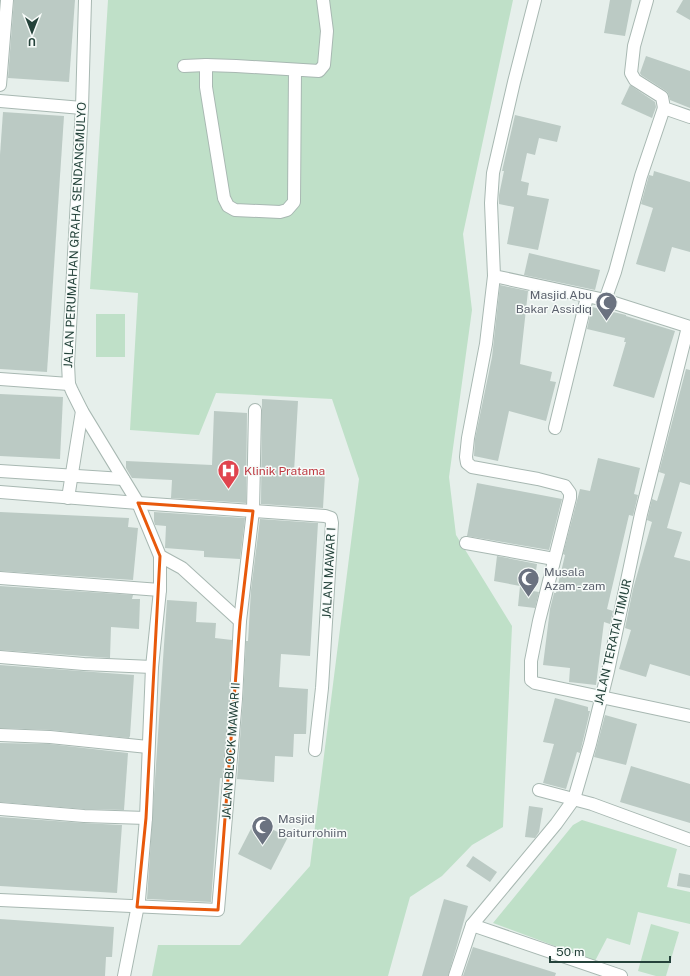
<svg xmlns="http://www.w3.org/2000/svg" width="690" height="976" font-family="'Public Sans',sans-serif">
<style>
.green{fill:#bfe0c8}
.building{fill:#bbcac4}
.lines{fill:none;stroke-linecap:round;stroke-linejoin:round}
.minor-casing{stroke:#a8b8b2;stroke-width:14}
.minor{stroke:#fff;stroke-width:12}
.marked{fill:none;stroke:#e8590c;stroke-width:3;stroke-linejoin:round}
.labels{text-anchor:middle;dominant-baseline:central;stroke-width:3;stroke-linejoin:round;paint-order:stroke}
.street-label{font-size:12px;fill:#24423a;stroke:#f7fbf9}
.worship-label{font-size:12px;fill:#5b616d;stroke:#f7fbf9;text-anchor:start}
.health-label{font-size:12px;fill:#be3a42;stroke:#f7fbf9;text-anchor:start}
</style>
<rect width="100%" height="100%" fill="#e6efeb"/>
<g class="green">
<polygon points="108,0 513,0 463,234 472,310 449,477 456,535 512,626 503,827 472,845 442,876 410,897 388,976 152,976 158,945 240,945 310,866 359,479 332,399 216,393 199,435 130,430 138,293 90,289"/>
<rect x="96" y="314" width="29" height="43"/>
<polygon points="582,820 677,849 667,887 690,892 690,924 638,912 630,945 607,938 595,961 493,923 573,825"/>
<polygon points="651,924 679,932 666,976 656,976 638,971"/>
</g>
<g class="building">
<polygon points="14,0 75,0 69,82 8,78"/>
<polygon points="610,0 632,0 625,36 604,33"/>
<polygon points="683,0 690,0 690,20 676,12"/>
<polygon points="646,56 690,71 690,108 670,100 668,93 666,91 641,75 640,73"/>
<polygon points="630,85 655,102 656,107 652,118 621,104"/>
<polygon points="3,112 64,116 47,372 0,369 0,155"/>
<polygon points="515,115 561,126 557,142 539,138 535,155 527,153 521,181 529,183 527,195 549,199 538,250 507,244 514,207 499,204 499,195 504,171 502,171"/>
<polygon points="654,171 690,182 690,252 672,247 665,272 636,264 653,208 641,204 649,175 653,176"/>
<polygon points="529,253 600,270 595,290 524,275"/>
<polygon points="500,285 528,291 520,364 552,372 550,381 556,382 546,421 509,411 498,461 474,456 475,439 492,357"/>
<polygon points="592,307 626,315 626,316 675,331 654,398 613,386 626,342 624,342 625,338 587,329"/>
<polygon points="686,369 690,370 690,485 680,482 667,528 682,532 674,557 690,561 690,676 650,664 646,677 619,669 631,630 625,628 633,589 652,522 647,520 648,516 652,499 657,501 665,474 659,472"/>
<polygon points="0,394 63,397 60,459 0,456"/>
<polygon points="262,399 298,401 294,472 325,474 323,508 261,504"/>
<polygon points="214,411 247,413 246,503 171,498 172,480 132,478 126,468 126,461 212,465"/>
<polygon points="598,458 640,468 634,494 638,495 633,516 629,515 607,609 613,611 610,624 604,622 596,685 569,682 570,668 543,665 550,609 554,593 556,593 565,555 563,554 580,489 590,491"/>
<polygon points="477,483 562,499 549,550 467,536"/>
<polygon points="0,512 129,518 128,527 138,528 133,580 0,571"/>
<polygon points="154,512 245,518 240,559 204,557 204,551 165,548 166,526 155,525 154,521"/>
<polygon points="260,519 318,523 310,656 281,654 280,670 279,687 308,689 306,734 294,734 293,757 275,756 274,782 237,779 243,699 246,641 248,641 251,590"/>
<polygon points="497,556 537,564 533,591 539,592 535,608 518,606 520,586 494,581"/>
<polygon points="0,586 133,595 132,599 140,599 139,629 111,627 110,658 0,650"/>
<polygon points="167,600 197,602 196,622 216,623 215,638 232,640 229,698 222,778 220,778 211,902 147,899"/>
<polygon points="0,665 134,675 130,736 129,738 51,730 0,728"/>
<polygon points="555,698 588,707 588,711 590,711 580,753 577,752 566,789 543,783 554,744 543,742"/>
<polygon points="605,715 637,724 626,765 594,757"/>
<polygon points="0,743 49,744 128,753 124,810 84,809 0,802"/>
<polygon points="631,766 690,784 690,823 620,802"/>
<polygon points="529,806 543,808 539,832 535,838 525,837"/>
<polygon points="0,817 83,823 122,825 117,893 0,886"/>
<polygon points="255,821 288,837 271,870 238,854"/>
<polygon points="473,856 497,872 490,882 466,866"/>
<polygon points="679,873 690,875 690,888 677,886"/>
<polygon points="444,899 468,906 458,942 448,976 422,976"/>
<polygon points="0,919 114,927 112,957 106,957 105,976 0,976"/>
<polygon points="473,947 556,973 555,976 463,976"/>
</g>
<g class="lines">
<defs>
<g id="minor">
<polyline points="85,0 82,108 68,364 69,384 72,391 82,411 138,503 160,556 182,568 240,621"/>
<polyline points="535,0 514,82 493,173 491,203 494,276 605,300"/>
<polyline points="647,0 634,46 631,73 635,80 662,97 664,108 690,117"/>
<polyline points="184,66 206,65"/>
<polyline points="295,70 294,202 287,210 280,212 235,210 228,206 224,198 206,87 206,65 236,66 319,71 324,65 327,31 323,0"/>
<polyline points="0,85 7,0"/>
<polyline points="0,101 82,108"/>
<polyline points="664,108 641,176 615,272 605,300 690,327"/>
<polyline points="494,276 486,344 468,438 466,457 467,463 472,467 538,479 565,486 570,493 570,498 539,621 531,661 531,680 535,683 690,716"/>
<polyline points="0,379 69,384"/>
<polyline points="555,428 587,297"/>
<polyline points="0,471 123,479"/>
<polyline points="0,492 138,503 325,516 331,518 332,523 322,688 315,750"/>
<polyline points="68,498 82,411"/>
<polyline points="466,543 554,559"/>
<polyline points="0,578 160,590"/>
<polyline points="0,657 84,664 152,667"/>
<polyline points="0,735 50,737 148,747"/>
<polyline points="539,790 592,804 690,840"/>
<polyline points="0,809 84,816 146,818"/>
<polyline points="0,900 218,910 236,699 240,621 253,511 255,410"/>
<polyline points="472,925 621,976"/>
<polyline points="124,976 139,900 146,818 152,667 160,590 160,556"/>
<polyline points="455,976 472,925 556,824 574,799 590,744 608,671 641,514 688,327"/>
</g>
</defs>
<use href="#minor" class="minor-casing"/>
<use href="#minor" class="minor"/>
</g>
<path class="marked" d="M138 503 253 511 240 621 218 910 137 907 146 818 160 556Z"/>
<defs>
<symbol id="mosque-pin" viewBox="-11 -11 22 30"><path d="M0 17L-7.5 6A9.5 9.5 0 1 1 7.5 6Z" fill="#6b7280" stroke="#f7fbf9"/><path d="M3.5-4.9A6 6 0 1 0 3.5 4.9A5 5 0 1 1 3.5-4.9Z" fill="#fff"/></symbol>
<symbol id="hospital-pin" viewBox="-11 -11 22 30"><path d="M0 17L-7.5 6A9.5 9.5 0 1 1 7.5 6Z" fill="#e0444e" stroke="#f7fbf9"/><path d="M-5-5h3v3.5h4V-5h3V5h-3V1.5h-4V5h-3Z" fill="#fff"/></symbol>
</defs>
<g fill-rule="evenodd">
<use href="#mosque-pin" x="594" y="290" width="25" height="34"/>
<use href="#hospital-pin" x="216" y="458" width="25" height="34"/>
<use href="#mosque-pin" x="516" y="566" width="25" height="34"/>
<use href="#mosque-pin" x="250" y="814" width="25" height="34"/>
</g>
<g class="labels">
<g class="street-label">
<text transform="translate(75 235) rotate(-87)">JALAN PERUMAHAN GRAHA SENDANGMULYO</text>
<text transform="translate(329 573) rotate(-87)">JALAN MAWAR I</text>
<text transform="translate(613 642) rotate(-77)">JALAN TERATAI TIMUR</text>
<text transform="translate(231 751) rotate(-86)">JALAN BLOCK MAWAR II</text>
</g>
<g class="worship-label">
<text x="592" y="295" text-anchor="end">Masjid Abu<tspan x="592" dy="14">Bakar Assidiq</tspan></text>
<text x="544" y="572">Musala<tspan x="544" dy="14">Azam - zam</tspan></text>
<text x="278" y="819">Masjid<tspan x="278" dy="14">Baiturrohiim</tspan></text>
</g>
<g class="health-label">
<text x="244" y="471">Klinik Pratama</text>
</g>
</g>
<g transform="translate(32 32) rotate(180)" stroke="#f7fbf9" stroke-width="3" paint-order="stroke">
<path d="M0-3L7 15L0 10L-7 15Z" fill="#24423a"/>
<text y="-6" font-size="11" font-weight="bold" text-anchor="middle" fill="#24423a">U</text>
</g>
<path d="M550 956v6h120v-6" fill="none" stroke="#24423a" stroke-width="2"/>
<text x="556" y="956" font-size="12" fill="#24423a" stroke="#f7fbf9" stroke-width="3" paint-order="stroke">50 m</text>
</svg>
